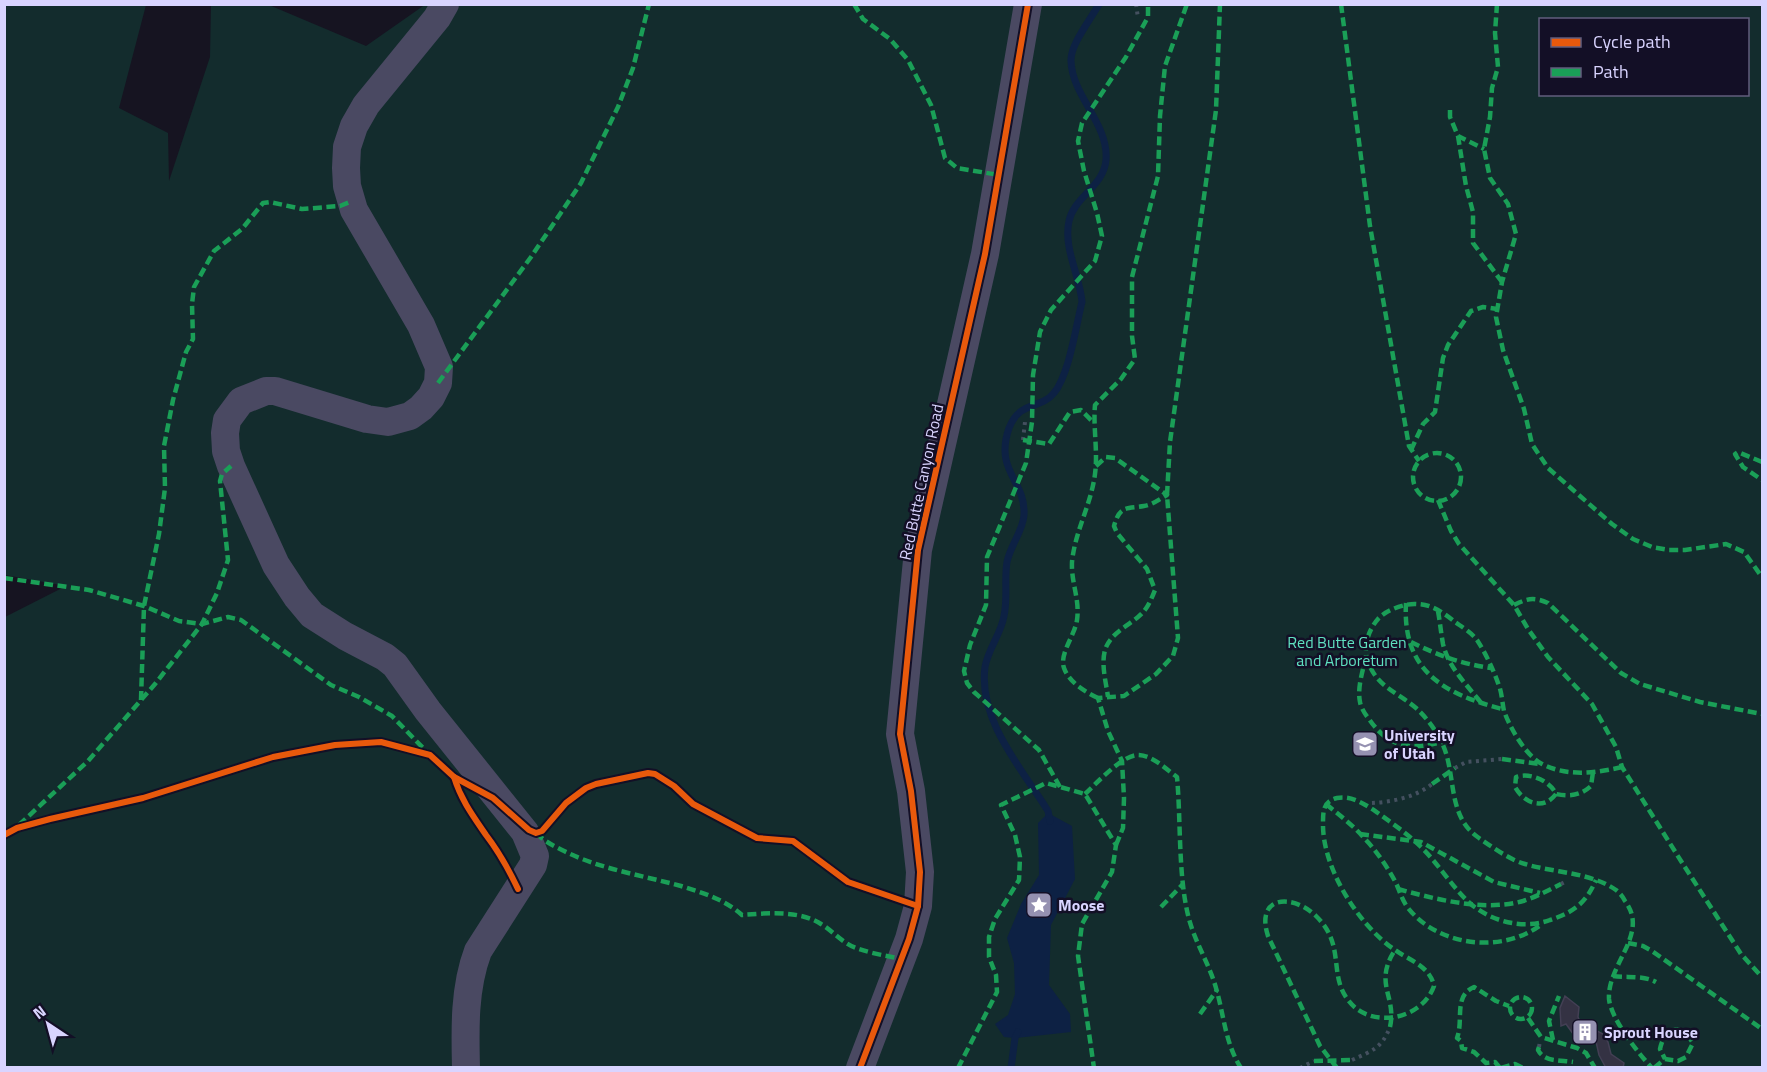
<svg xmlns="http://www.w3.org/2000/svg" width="1767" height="1072" font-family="'Titillium Web',sans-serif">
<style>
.green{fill:#132c2d;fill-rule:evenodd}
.water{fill:#0d2144}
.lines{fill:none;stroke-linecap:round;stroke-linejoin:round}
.stream{stroke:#0d2144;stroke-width:7}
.building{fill:#343243;stroke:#433f54;stroke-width:1.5}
.path{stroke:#44505f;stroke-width:4;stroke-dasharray:3 4.5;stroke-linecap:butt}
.minor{stroke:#4a4962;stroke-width:28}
.quiet{stroke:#1a9f57;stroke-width:4.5;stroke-dasharray:9 4.5;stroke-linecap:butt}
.cycleway-casing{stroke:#130f26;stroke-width:10}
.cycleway{stroke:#e8590c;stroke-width:6}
.labels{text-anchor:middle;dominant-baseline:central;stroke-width:5;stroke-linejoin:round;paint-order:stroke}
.street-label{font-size:16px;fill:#d9d4ff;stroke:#130f26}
.park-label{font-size:16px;fill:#5fe0c0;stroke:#130f26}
.poi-label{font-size:16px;font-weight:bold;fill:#d9d4ff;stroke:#130f26;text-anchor:start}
</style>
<rect width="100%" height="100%" fill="#161421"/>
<path class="green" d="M426 4 1762 5V1067L5 1068V617L66 586 5 575V5H146L119 108 168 133 169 181 210 57 211 5H269L366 46ZM1540 20H1748V94H1540Z"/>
<polygon class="water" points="1048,813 1072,826 1075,879 1051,925 1049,985 1070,1014 1071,1032 1015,1038 1004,1037 995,1024 1008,1015 1015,994 1014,963 1007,938 1021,904 1039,875 1038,823"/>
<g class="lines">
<g class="stream">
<path d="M1050 821 1048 811C1022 769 978 720 985 667 988 649 1001 634 1004 616 1008 598 1004 580 1007 562 1010 546 1023 531 1024 515 1026 480 994 472 1009 428 1020 400 1040 410 1054 393 1069 375 1076 326 1082 302 1080 276 1063 248 1069 221 1074 197 1104 186 1106 160 1109 124 1072 96 1071 61 1070 45 1091 19 1099 4"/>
<polyline points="1011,1068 1015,1038 1018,1032"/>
</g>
</g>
<polygon class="building" points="1565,996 1579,1007 1578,1017 1580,1022 1603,1034 1608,1042 1611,1054 1624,1063 1623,1068 1606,1068 1599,1055 1595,1037 1588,1034 1584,1043 1576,1038 1566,1024 1561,1026 1560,1008"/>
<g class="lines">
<g class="path">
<polyline points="1136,4 1138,18"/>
<polyline points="1023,440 1025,422"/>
<polyline points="1455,768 1466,762 1502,759"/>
<path d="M1372 803C1392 802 1416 797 1432 784"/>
<polyline points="1561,884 1567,881"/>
<polyline points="1539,1047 1540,1041"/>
<path d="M1352 1060C1372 1051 1382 1048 1390 1027"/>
<polyline points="1300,1068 1314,1061"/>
</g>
<g class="minor">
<path d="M445 4 437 18 366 105 354 126 347 147 346 168 347 186 354 210 421 325 439 367 438 383 431 397 421 408 410 416 388 422 367 419 275 391H266L241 401 227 420 225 433 226 451 231 466 276 565 297 597 312 615 345 636 385 657 395 665 428 711 525 832 535 856 533 865 478 951C464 988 465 1029 466 1068"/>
<polyline points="860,1068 909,939 918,906 920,872 911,791 900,734 918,550 985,254 1028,4"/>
</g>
<g class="quiet">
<polyline points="854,4 863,19 890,39 908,60 931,105 945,158 957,168 999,175"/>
<polyline points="1341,4 1370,226 1409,446 1419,461"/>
<polyline points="1497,4 1495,33 1498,67 1492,88 1490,117 1484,149 1490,178 1508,204 1516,234 1502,282 1496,317 1503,350 1524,409 1532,444 1548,468 1612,524 1633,539 1652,547 1669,550 1685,550 1726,544 1744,552 1762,577"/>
<polyline points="1450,110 1450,117 1458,136 1484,149"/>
<polyline points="1458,136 1466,186 1473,212 1473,243 1502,282"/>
<polyline points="438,383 531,257 581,183 618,107 633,68 649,4"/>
<polyline points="1023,440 1049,444 1070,412 1081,410 1094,423"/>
<polyline points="1411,450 1423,424 1435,412 1443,358 1448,345 1471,311 1483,307 1497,309"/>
<circle cx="1437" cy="477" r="24"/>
<polyline points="1762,462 1738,452 1735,454 1743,467 1762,480"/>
<path d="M1096 466 1106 457 1115 458 1167 495C1160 499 1152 505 1144 506 1126 509 1120 505 1114 526L1117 533 1147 569 1155 590C1151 600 1147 610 1138 617 1126 627 1110 634 1105 650 1101 665 1106 682 1108 697"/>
<polyline points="1438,500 1451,531 1459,544 1514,605 1528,629 1548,657 1592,704 1616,747 1622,767 1681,861 1741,954 1762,977"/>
<polyline points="4,578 89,590 144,606 179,621 202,624 228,617 241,620 331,685 359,697 392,716 426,751"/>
<path d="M1406 603C1402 671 1444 694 1502 709"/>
<path d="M1514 605C1528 598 1534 597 1548 603L1621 673 1640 684 1700 702 1762 714"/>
<path d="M1438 611C1440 622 1441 633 1443 644 1448 667 1468 686 1482 704"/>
<path d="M1411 642C1437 655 1462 664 1491 668"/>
<path d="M1366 656C1363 671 1357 687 1360 702 1361 708 1365 714 1369 719 1388 747 1410 751 1442 742"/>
<path d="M1098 698C1085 692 1069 682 1064 668 1059 654 1075 635 1077 620 1080 599 1071 583 1072 562 1075 531 1091 505 1095 474 1098 451 1093 428 1095 405L1121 379 1135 359 1132 336V277L1158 176 1160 116 1165 66 1187 4"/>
<polyline points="141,700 144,606 159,534 165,488 164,446 173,400 186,352 193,339 192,304 194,287 214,251 242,229 263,203 270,202 302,209 340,206 350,202"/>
<polyline points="1502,759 1540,764"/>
<path d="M1622 767C1597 773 1567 777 1542 764 1526 756 1510 728 1504 711 1502 702 1502 692 1498 683 1493 669 1485 652 1477 640 1472 633 1462 627 1455 622 1444 613 1431 604 1417 604 1405 603 1386 610 1378 619 1369 629 1363 646 1367 659 1376 687 1396 691 1416 708 1426 717 1436 730 1442 743 1457 774 1446 816 1479 838 1492 847 1510 860 1525 864 1555 873 1590 872 1616 890 1620 893 1623 897 1625 901 1650 934 1607 964 1609 999 1611 1019 1638 1053 1652 1068"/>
<polyline points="1432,784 1455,768"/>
<polyline points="1060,787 1039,750 974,692 967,683 964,671 970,645 986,605 987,557 1026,463 1032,422 1033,375 1040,332 1051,310 1095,261 1102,236 1097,213 1084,171 1078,141 1082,123 1126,57 1148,17 1148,4"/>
<path d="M1085 794C1097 783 1123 754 1139 755 1153 756 1166 769 1177 777 1181 821 1178 873 1188 915 1194 941 1209 963 1216 988 1224 1015 1225 1043 1241 1068"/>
<path d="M1556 794C1543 811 1524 803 1515 787L1516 777C1530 772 1550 781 1556 794 1570 797 1581 795 1591 786L1593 772"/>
<path d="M1326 804C1339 815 1353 825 1364 838 1376 850 1388 868 1396 883 1400 892 1402 900 1408 908 1439 947 1503 954 1542 924"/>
<polyline points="19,825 88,761 155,684 202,624 217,593 228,560 220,481 222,474 231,466"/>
<path d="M536 833C544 841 552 845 562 850 599 869 641 875 681 886 703 893 724 899 742 915 767 913 799 910 821 924 833 931 842 943 856 948 870 953 886 956 902 959"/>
<polyline points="1360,834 1421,842 1494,882 1540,893"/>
<polyline points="1116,845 1123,828 1124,798 1122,761 1108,731 1098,698 1124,696 1156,674 1173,656 1178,638 1167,495 1170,442 1216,110 1220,4"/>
<path d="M1398 889C1435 899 1484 912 1523 901 1536 897 1549 890 1561 884"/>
<polyline points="1161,907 1183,884"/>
<polyline points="1628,943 1643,946 1652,951 1762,1029"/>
<path d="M1613 976C1628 978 1643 975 1656 982"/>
<circle cx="1521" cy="1008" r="11"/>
<polyline points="1200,1014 1217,990"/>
<polyline points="1528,1018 1541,1037 1577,1048 1586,1053 1595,1068"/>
<path d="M1390 1027C1397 996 1373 984 1395 950"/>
<polyline points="1553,1040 1549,1021 1559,996"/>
<path d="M1539 1047 1538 1050C1544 1062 1560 1060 1573 1062"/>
<polyline points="1314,1061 1352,1060"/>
<polyline points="958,1068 997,992 996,975 989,957 989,937 995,919 1019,880 1020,857 1015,835 1001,805 1046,783 1085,794 1116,845 1112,872 1082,924 1078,956 1094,1068"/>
<path d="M1337 1068 1320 1046 1268 936C1255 896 1292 893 1316 916 1346 945 1328 974 1348 1000 1370 1030 1422 1020 1434 986 1430 966 1409 960 1395 950 1358 925 1322 867 1323 823 1323 812 1323 801 1337 798 1352 795 1366 805 1378 813 1393 824 1408 834 1421 847 1439 864 1458 896 1476 908 1497 923 1526 929 1550 920 1574 912 1586 903 1596 880"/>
<path d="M1500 1068 1495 1062 1486 1063 1474 1052 1462 1048 1461 1041 1457 1038C1464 1020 1453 996 1474 987L1496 1001 1509 1006"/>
<polyline points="1501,1068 1515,1064 1523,1068"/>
<path d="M1654 1068 1665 1059 1678 1061 1686 1057 1693 1043C1680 1022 1665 1026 1660 1049L1665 1059"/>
</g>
<defs>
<g id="cycleway">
<path d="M454 777C461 800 473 816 486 835 499 852 509 870 518 889"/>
<polyline points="4,835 17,828 50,819 143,798 273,757 335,745 381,742 430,755 454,777 493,798 529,830 536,833 542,831 566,803 586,788 596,784 648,773 655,774 674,786 693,804 757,838 793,841 848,882 918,906"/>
<polyline points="860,1068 909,939 918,906 920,872 911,791 900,734 918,550 985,254 1028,4"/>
</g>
</defs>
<use href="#cycleway" class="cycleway-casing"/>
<use href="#cycleway" class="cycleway"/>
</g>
<defs>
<symbol id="university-square" viewBox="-11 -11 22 22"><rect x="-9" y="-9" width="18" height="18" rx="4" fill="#9591b1" stroke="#130f26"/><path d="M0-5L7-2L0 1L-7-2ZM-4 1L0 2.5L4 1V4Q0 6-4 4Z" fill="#fff"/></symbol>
<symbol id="sight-square" viewBox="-11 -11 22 22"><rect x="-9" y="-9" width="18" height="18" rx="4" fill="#9591b1" stroke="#130f26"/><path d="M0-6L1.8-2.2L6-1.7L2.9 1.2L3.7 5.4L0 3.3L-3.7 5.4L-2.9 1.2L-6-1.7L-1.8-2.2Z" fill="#fff"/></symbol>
<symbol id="building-square" viewBox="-11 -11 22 22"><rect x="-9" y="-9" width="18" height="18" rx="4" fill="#9591b1" stroke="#130f26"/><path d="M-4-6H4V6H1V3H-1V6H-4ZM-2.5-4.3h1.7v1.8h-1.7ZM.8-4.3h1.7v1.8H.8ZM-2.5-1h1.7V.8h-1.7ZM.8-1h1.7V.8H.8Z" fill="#fff"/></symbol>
</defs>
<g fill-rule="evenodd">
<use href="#university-square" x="1350" y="729" width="30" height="30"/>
<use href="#sight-square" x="1024" y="890" width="30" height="30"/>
<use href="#building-square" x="1570" y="1017" width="30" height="30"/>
</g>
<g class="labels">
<g class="street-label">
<text transform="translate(921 482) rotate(-78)">Red Butte Canyon Road</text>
</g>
<g class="park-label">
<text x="1347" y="642">Red Butte Garden<tspan x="1347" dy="18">and Arboretum</tspan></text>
</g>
<g class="poi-label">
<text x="1384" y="735">University<tspan x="1384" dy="18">of Utah</tspan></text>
<text x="1058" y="905">Moose</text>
<text x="1604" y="1032">Sprout House</text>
</g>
</g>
<rect width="1767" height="1072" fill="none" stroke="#d9d4ff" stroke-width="12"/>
<rect x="1539" y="18" width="210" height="78" fill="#130f26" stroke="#625e7d" stroke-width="1.5"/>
<rect x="1551" y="38" width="30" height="9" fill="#e8590c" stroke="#625e7d" stroke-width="1.5"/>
<text x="1593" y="48" font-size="18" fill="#d9d4ff">Cycle path</text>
<rect x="1551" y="68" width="30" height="9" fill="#1a9f57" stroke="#625e7d" stroke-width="1.5"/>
<text x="1593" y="78" font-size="18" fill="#d9d4ff">Path</text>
<g transform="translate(48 1024) rotate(324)" stroke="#130f26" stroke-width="4.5" paint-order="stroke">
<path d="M0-4.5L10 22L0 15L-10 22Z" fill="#d9d4ff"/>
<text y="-9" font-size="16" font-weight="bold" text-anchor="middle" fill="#d9d4ff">N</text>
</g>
</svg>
